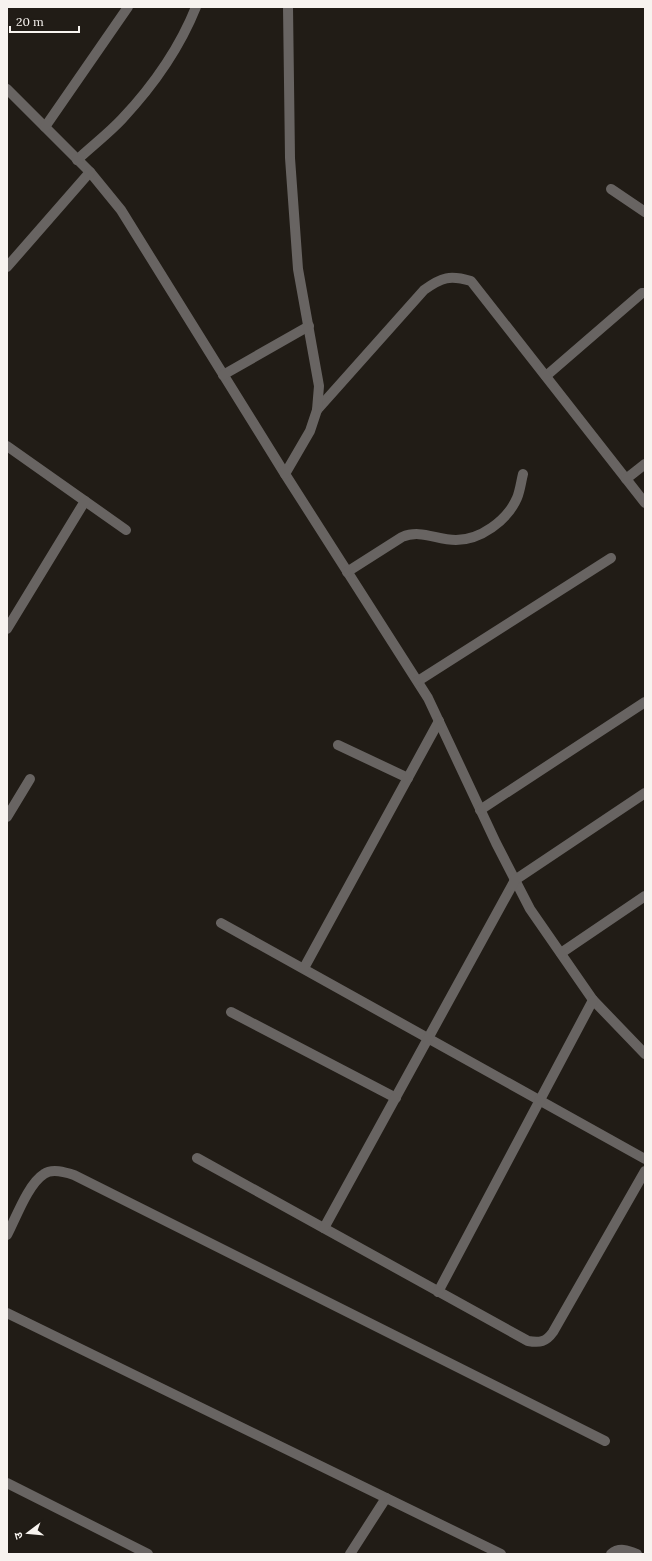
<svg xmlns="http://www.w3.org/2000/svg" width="652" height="1561" font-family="Lora,'Noto Sans Devanagari',serif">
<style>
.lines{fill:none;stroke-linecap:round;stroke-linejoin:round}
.minor{stroke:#686462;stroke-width:10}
</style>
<rect width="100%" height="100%" fill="#211c16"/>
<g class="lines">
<g class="minor">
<polyline points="7,89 90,172 121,210 285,474 428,698 496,843 530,909 593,1000 645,1054"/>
<polyline points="45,127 128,7"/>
<path d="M77 160C92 146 109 133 122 119 152 87 180 47 196 7"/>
<polyline points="611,189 645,212"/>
<polyline points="7,267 90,172"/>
<polyline points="223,375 309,326"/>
<polyline points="546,376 642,293 645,293"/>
<path d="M317 410 424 290C442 277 450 275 471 281L645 503"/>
<polyline points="7,446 126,530"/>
<polyline points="285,474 310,431 317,410 319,386 298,269 290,158 288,7"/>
<polyline points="626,479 645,464"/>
<path d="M347 572 402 537C421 529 436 540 456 540 480 540 507 521 517 498 520 491 521 482 523 474"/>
<polyline points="7,629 85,501"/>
<polyline points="418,681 611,558"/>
<polyline points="338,745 408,778"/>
<polyline points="480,810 645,702"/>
<polyline points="7,817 30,779"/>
<polyline points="221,923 645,1159"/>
<polyline points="561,953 645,896"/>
<polyline points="304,968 439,721"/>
<polyline points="231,1012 396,1098"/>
<path d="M197 1158 528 1341C540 1343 546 1342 553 1332L645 1171"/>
<polyline points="324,1228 515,880 645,793"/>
<path d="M7 1235C16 1218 28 1184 44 1174 52 1168 65 1172 74 1175L605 1441"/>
<polyline points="438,1292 593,1000"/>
<polyline points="7,1313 501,1554"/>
<polyline points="7,1483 148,1554"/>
<polyline points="350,1554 386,1498"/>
<path d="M611 1554C619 1547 628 1550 637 1554"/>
</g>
</g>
<rect width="652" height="1561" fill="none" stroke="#f7f3ef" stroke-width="16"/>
<g transform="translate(28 1533) rotate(254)" stroke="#211c16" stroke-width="3" paint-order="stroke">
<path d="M0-3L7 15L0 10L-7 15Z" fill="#f7f3ef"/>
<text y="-6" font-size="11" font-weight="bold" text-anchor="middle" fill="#f7f3ef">उ</text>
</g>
<path d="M10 26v6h69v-6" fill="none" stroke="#f7f3ef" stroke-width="2"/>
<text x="16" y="26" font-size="12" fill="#f7f3ef" stroke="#211c16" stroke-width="3" paint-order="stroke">20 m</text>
</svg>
